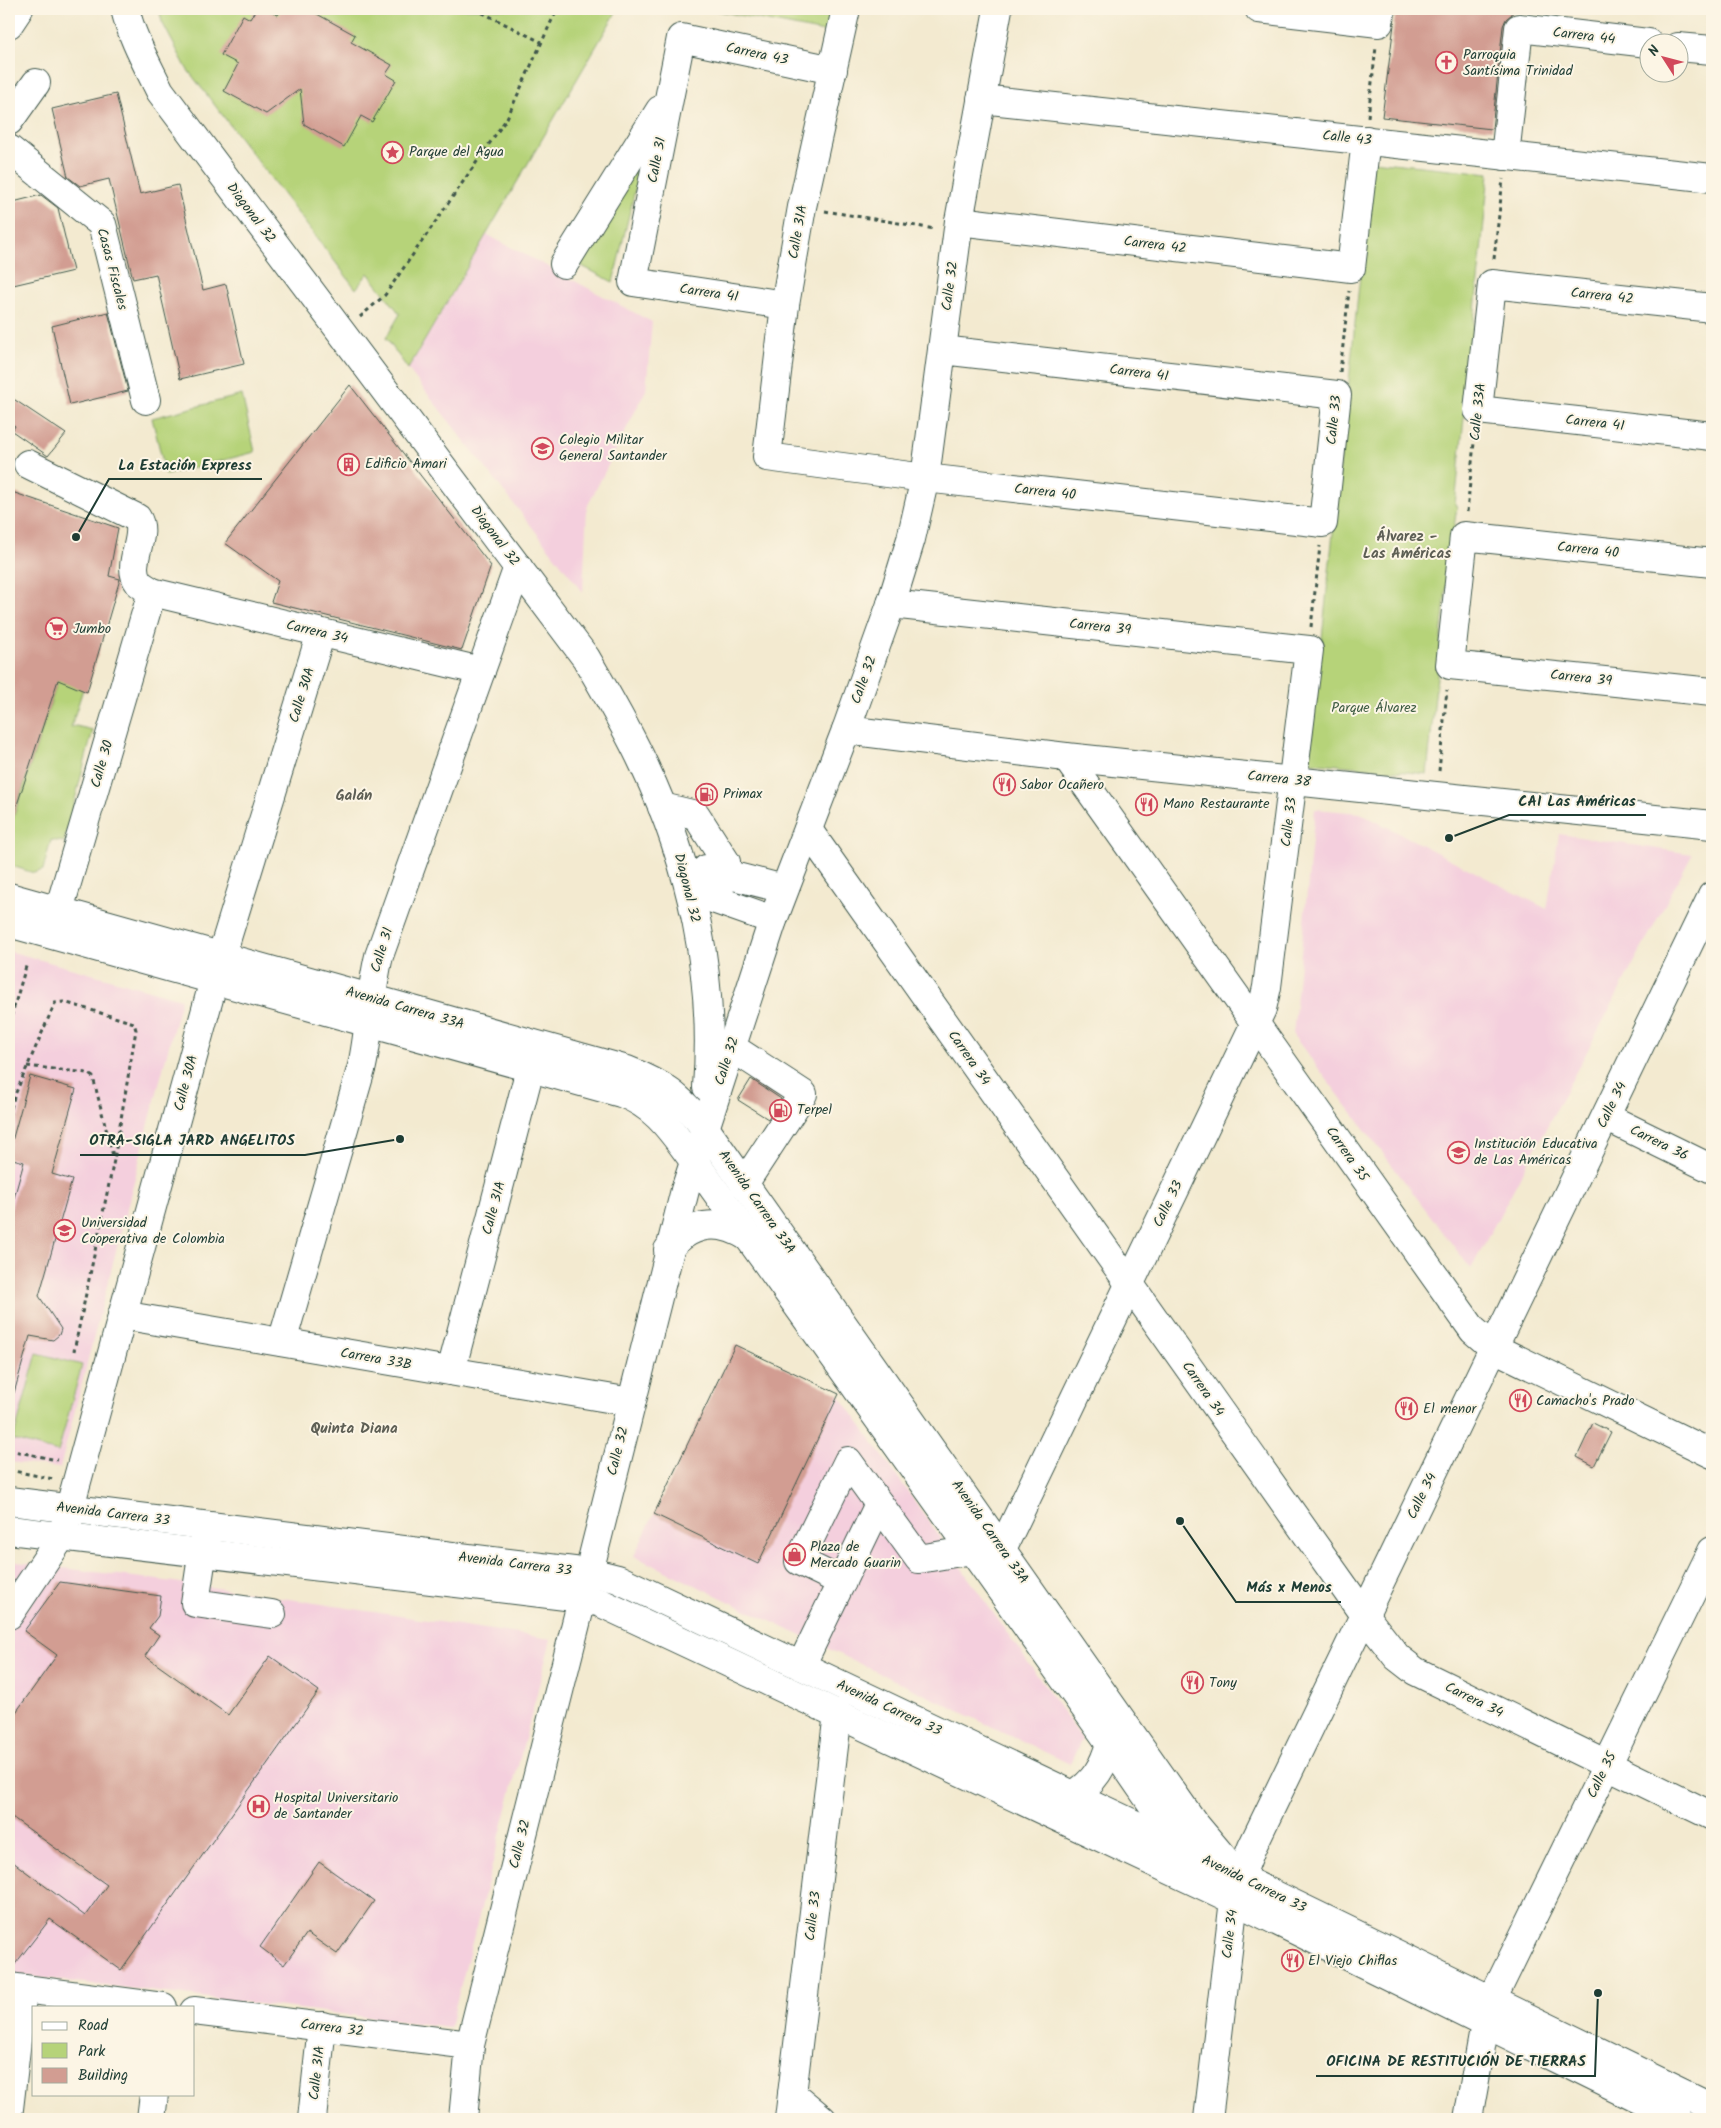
<svg xmlns="http://www.w3.org/2000/svg" width="1721" height="2128" font-family="Kalam,sans-serif">
<style>
.built{fill:#f4cfdd}
.green{fill:#b6d379;stroke:#6a8856}
.building{fill:#d29d92}
.lines{fill:none;stroke-linecap:round;stroke-linejoin:round}
.minor-casing{stroke:#3f574b;stroke-width:30}
.major-casing{stroke:#3f574b;stroke-width:30}
.highway-casing{stroke:#3f574b;stroke-width:30}
.path{stroke:#3f574b;stroke-width:3;stroke-dasharray:4 4;stroke-linecap:butt}
.minor{stroke:#fff;stroke-width:28}
.major{stroke:#fff;stroke-width:28}
.highway{stroke:#fff;stroke-width:28}
.labels{text-anchor:middle;dominant-baseline:central;stroke-width:4;stroke-linejoin:round;paint-order:stroke}
.street-label{font-size:14px;fill:#1f3d34;stroke:#fcf5e5}
.poi-label{font-size:14px;fill:#1f3d34;stroke:#fcf5e5;text-anchor:start}
.park-label{font-size:14px;fill:#3d5b42;stroke:#fcf5e5}
.neighbourhood-label{font-size:15px;font-weight:bold;fill:#5e5f55;stroke:#fcf5e5}
.leader{fill:none;stroke:#1f3d34;stroke-width:2}
.callout-dot{fill:#1f3d34;stroke:#fcf5e5;stroke-width:2}
.callout-label{font-size:15px;text-anchor:middle;font-weight:bold;fill:#1f3d34;stroke:#fcf5e5;stroke-width:4;stroke-linejoin:round;paint-order:stroke}
</style>
<rect width="100%" height="100%" fill="#fcf5e5"/>
<filter id="ink" filterUnits="userSpaceOnUse"><feTurbulence type="fractalNoise" baseFrequency=".02" numOctaves="2"/><feDisplacementMap in="SourceGraphic" scale="10" xChannelSelector="R" yChannelSelector="G"/><feConvolveMatrix kernelMatrix="1 2 1 2 8 2 1 2 1" color-interpolation-filters="sRGB"/></filter>
<filter id="wash" filterUnits="userSpaceOnUse"><feTurbulence type="fractalNoise" baseFrequency=".0096" numOctaves="4" result="noise"/><feDisplacementMap in="SourceGraphic" scale="20" xChannelSelector="R" yChannelSelector="G"/><feGaussianBlur stdDeviation="1.12" result="paint"/><feColorMatrix in="noise" values="0 0 0 0 0 0 0 0 0 0 0 0 0 0 0 0 0 1.4 0 .05"/><feComposite in="paint" operator="in"/></filter>
<g filter="url(#wash)">
<rect width="100%" height="100%" fill="#f3ead0"/>
<g class="built">
<polygon points="486,234 652,322 646,390 587,507 583,592 408,369"/>
<polygon points="1315,809 1360,813 1547,909 1559,834 1692,854 1471,1269 1293,1035"/>
<polygon points="9,951 181,999 60,1468 9,1462"/>
<polygon points="735,1345 839,1394 1082,1739 1070,1764 634,1556"/>
<polygon points="9,1561 197,1585 551,1639 450,2027 9,1974"/>
</g>
<g class="green">
<polygon points="159,9 618,9 408,369 386,338 400,314 368,273 356,289 187,69 162,22"/>
<polygon points="708,9 834,9 829,33"/>
<polygon points="645,148 613,282 574,262"/>
<polygon points="1372,161 1489,173 1455,505 1457,506 1448,570 1427,774 1309,762"/>
<polygon points="242,395 255,452 166,475 152,418"/>
<polygon points="58,680 83,689 71,727 76,726 93,730 64,842 51,840 43,870 34,873 9,865 9,831"/>
<polygon points="37,1353 82,1365 58,1452 13,1440"/>
</g>
<g id="blocks">
<g class="building">
<polygon points="256,9 266,9 278,15 282,9 308,9 355,35 351,42 392,65 386,74 396,80 372,122 361,116 344,147 304,124 300,89 266,114 224,91 238,64 221,55 243,15 250,19"/>
<polygon points="1396,9 1512,9 1512,14 1506,19 1503,26 1492,129 1382,117"/>
<polygon points="116,94 140,194 178,185 203,290 226,284 244,364 180,379 156,274 133,279 109,179 80,186 68,177 52,109"/>
<polygon points="41,195 58,208 73,271 9,286 9,203"/>
<polygon points="108,312 128,391 70,405 52,326"/>
<polygon points="350,385 491,566 462,650 271,602 278,581 225,543"/>
<polygon points="9,396 66,434 48,456 12,431 15,426 9,421"/>
<polygon points="9,491 118,528 109,576 120,579 87,692 58,680 12,820 9,819"/>
<polygon points="30,1076 76,1089 52,1174 72,1180 39,1296 61,1329 59,1335 53,1340 30,1336 14,1393 9,1392 9,1216 24,1162 9,1158 9,1152"/>
<polygon points="751,1079 781,1099 768,1119 738,1100"/>
<polygon points="735,1345 839,1394 758,1564 654,1514"/>
<polygon points="1593,1423 1611,1432 1594,1466 1577,1457"/>
<polygon points="60,1582 161,1596 158,1616 149,1628 159,1635 145,1656 228,1715 270,1656 319,1691 121,1970 50,1919 9,1972 9,1859 85,1916 107,1885 9,1815 9,1722 57,1655 24,1631"/>
<polygon points="319,1862 374,1901 337,1954 307,1933 284,1965 260,1947"/>
</g>
</g>
</g>
<g filter="url(#ink)">
<use href="#blocks" fill-opacity="0" stroke="#3f574b" stroke-width="1"/>
<g class="lines">
<defs>
<g id="minor">
<path d="M125 9C132 38 147 64 160 91L586 658C606 693 627 728 644 765 691 864 716 977 707 1087"/>
<polyline points="846,9 802,207 785,305 767,457 925,478 1323,523 1337,395 942,350"/>
<polyline points="1259,9 1379,23 1381,9"/>
<polyline points="1678,47 1712,50"/>
<polyline points="981,99 1712,178"/>
<polyline points="9,121 36,83"/>
<polyline points="9,149 102,224 146,400"/>
<polyline points="1505,156 1519,28 1648,43"/>
<polyline points="959,221 1351,268 1366,140"/>
<polyline points="564,264 660,110"/>
<polyline points="785,305 633,282 681,38 833,70"/>
<polyline points="1712,308 1492,284 1478,410 1712,436"/>
<path d="M28 464 137 518C149 536 124 564 139 583 142 586 148 589 152 592L481 671"/>
<polyline points="1712,563 1464,536 1450,665 1712,692"/>
<polyline points="891,604 1309,650 1267,987 1262,1009 1002,1549"/>
<polyline points="846,730 1066,757 1712,825"/>
<polyline points="1066,757 1473,1330 1494,1348 1712,1454"/>
<polyline points="662,807 696,815 726,862 717,900"/>
<polyline points="808,830 1364,1615 1397,1657 1415,1671 1712,1816"/>
<polyline points="706,869 784,889"/>
<polyline points="699,894 773,920"/>
<polyline points="52,934 152,592"/>
<polyline points="731,1047 803,1094 744,1184"/>
<polyline points="1606,1117 1712,1169"/>
<polyline points="122,1315 631,1402"/>
<path d="M282 1342 362 1066C370 1030 370 993 379 956L518 567"/>
<polyline points="451,1371 536,1046"/>
<polyline points="206,1530 195,1603 272,1614"/>
<polyline points="842,1582 799,1561 848,1461 919,1559 972,1550"/>
<polyline points="9,1615 62,1536 214,980 321,633"/>
<polyline points="801,1666 879,1504"/>
<polyline points="9,1987 163,2007"/>
<polyline points="1492,2000 1712,1551"/>
<polyline points="194,2011 470,2045"/>
<polyline points="792,2094 822,2119"/>
<polyline points="9,2109 23,1989"/>
<polyline points="151,2119 154,2094"/>
<polyline points="312,2119 322,2026"/>
<polyline points="463,2119 470,2045 685,1190 773,920 846,730 891,604 911,539 925,478 959,221 998,9"/>
<polyline points="789,2119 838,1713"/>
<polyline points="1208,2119 1234,1900 1240,1878 1252,1847 1712,896"/>
<polyline points="1468,2119 1485,2024"/>
</g>
<g id="major">
<path d="M9 897 627 1070C665 1085 679 1096 705 1128L1194 1823 1231 1867"/>
<path d="M9 923 621 1093C657 1106 672 1132 694 1161L1110 1743 1181 1846"/>
<path d="M668 1250C690 1222 718 1218 748 1237"/>
<polyline points="9,1501 598,1574 618,1579 1157,1835 1240,1878 1712,2107"/>
<polyline points="9,1530 582,1598 601,1603 1234,1900 1679,2119"/>
<path d="M1073 1795C1094 1783 1104 1766 1110 1743"/>
</g>
<polyline id="highway" points="9,24 19,9"/>
</defs>
<use href="#minor" class="minor-casing"/>
<use href="#major" class="major-casing"/>
<use href="#highway" class="highway-casing"/>
<g class="path">
<polyline points="475,9 541,42"/>
<polyline points="1368,117 1376,47"/>
<polyline points="825,211 935,229"/>
<polyline points="1494,259 1503,179"/>
<polyline points="360,317 385,295 507,118 557,9"/>
<polyline points="1340,372 1349,291"/>
<polyline points="1467,512 1475,433"/>
<polyline points="1311,627 1320,546"/>
<polyline points="1439,771 1447,690"/>
<polyline points="9,1024 27,963"/>
<polyline points="27,1066 87,1073 93,1077 113,1156"/>
<polyline points="9,1116 14,1097 55,1003 64,1002 134,1023 136,1030 114,1160 74,1351"/>
<polyline points="9,1172 11,1172 9,1179"/>
<polyline points="9,1450 57,1460"/>
<polyline points="9,1470 53,1479"/>
</g>
<use href="#minor" class="minor"/>
<use href="#major" class="major"/>
<use href="#highway" class="highway"/>
</g>
</g>
<defs>
<symbol id="church-ring" viewBox="-11 -11 22 22"><circle r="9.5" fill="#fcf5e5" stroke="#d1495b" stroke-width="1.5"/><path d="M-1.2-6h2.4v3.5h3.3v2.4h-3.3V6h-2.4V-.1h-3.3v-2.4h3.3Z" fill="#d1495b"/></symbol>
<symbol id="sight-ring" viewBox="-11 -11 22 22"><circle r="9.5" fill="#fcf5e5" stroke="#d1495b" stroke-width="1.5"/><path d="M0-6L1.8-2.2L6-1.7L2.9 1.2L3.7 5.4L0 3.3L-3.7 5.4L-2.9 1.2L-6-1.7L-1.8-2.2Z" fill="#d1495b"/></symbol>
<symbol id="university-ring" viewBox="-11 -11 22 22"><circle r="9.5" fill="#fcf5e5" stroke="#d1495b" stroke-width="1.5"/><path d="M0-5L7-2L0 1L-7-2ZM-4 1L0 2.5L4 1V4Q0 6-4 4Z" fill="#d1495b"/></symbol>
<symbol id="building-ring" viewBox="-11 -11 22 22"><circle r="9.5" fill="#fcf5e5" stroke="#d1495b" stroke-width="1.5"/><path d="M-4-6H4V6H1V3H-1V6H-4ZM-2.5-4.3h1.7v1.8h-1.7ZM.8-4.3h1.7v1.8H.8ZM-2.5-1h1.7V.8h-1.7ZM.8-1h1.7V.8H.8Z" fill="#d1495b"/></symbol>
<symbol id="supermarket-ring" viewBox="-11 -11 22 22"><circle r="9.5" fill="#fcf5e5" stroke="#d1495b" stroke-width="1.5"/><path d="M-6-5.5h2.5l.6 2H6L4.5 2H-2.5L-4.4-4H-6ZM-1.5 3.2a1.3 1.3 0 1 0 .1 0ZM3 3.2a1.3 1.3 0 1 0 .1 0Z" fill="#d1495b"/></symbol>
<symbol id="restaurant-ring" viewBox="-11 -11 22 22"><circle r="9.5" fill="#fcf5e5" stroke="#d1495b" stroke-width="1.5"/><path d="M-5-6h1v4h1v-4h1v4h1v-4h1v5L-1.5 .5V6h-2V.5L-5-1ZM5-6V6H3V1.5H1.5Q1.5-4 5-6Z" fill="#d1495b"/></symbol>
<symbol id="fuel-ring" viewBox="-11 -11 22 22"><circle r="9.5" fill="#fcf5e5" stroke="#d1495b" stroke-width="1.5"/><path d="M-5.5-6h7V0h2V4h1.3V-2.5L3-4.5l.8-.8L6-3V5H2.5V1h-1V6h-7ZM-4.2-4.7v3.2H.2V-4.7Z" fill="#d1495b"/></symbol>
<symbol id="school-ring" viewBox="-11 -11 22 22"><circle r="9.5" fill="#fcf5e5" stroke="#d1495b" stroke-width="1.5"/><path d="M0-5L7-2L0 1L-7-2ZM-4 1L0 2.5L4 1V4Q0 6-4 4Z" fill="#d1495b"/></symbol>
<symbol id="shop-ring" viewBox="-11 -11 22 22"><circle r="9.5" fill="#fcf5e5" stroke="#d1495b" stroke-width="1.5"/><path d="M-5-2.5h2.3a2.7 3.5 0 0 1 5.4 0H5L5.5 6h-11ZM-1.5-2.5h3a1.5 2.3 0 0 0-3 0Z" fill="#d1495b"/></symbol>
<symbol id="hospital-ring" viewBox="-11 -11 22 22"><circle r="9.5" fill="#fcf5e5" stroke="#d1495b" stroke-width="1.5"/><path d="M-5-5h3v3.5h4V-5h3V5h-3V1.5h-4V5h-3Z" fill="#d1495b"/></symbol>
</defs>
<g fill-rule="evenodd">
<use href="#church-ring" x="1434" y="50" width="25" height="25"/>
<use href="#sight-ring" x="380" y="140" width="25" height="25"/>
<use href="#university-ring" x="530" y="436" width="25" height="25"/>
<use href="#building-ring" x="336" y="452" width="25" height="25"/>
<use href="#supermarket-ring" x="44" y="616" width="25" height="25"/>
<use href="#restaurant-ring" x="992" y="772" width="25" height="25"/>
<use href="#fuel-ring" x="694" y="782" width="25" height="25"/>
<use href="#restaurant-ring" x="1134" y="792" width="25" height="25"/>
<use href="#fuel-ring" x="768" y="1098" width="25" height="25"/>
<use href="#school-ring" x="1446" y="1140" width="25" height="25"/>
<use href="#university-ring" x="52" y="1218" width="25" height="25"/>
<use href="#restaurant-ring" x="1508" y="1388" width="25" height="25"/>
<use href="#restaurant-ring" x="1394" y="1396" width="25" height="25"/>
<use href="#shop-ring" x="782" y="1542" width="25" height="25"/>
<use href="#restaurant-ring" x="1180" y="1670" width="25" height="25"/>
<use href="#hospital-ring" x="246" y="1794" width="25" height="25"/>
<use href="#restaurant-ring" x="1280" y="1948" width="25" height="25"/>
</g>
<g class="labels">
<g class="street-label">
<text transform="translate(1584 36) rotate(7)">Carrera 44</text>
<text transform="translate(757 54) rotate(12)">Carrera 43</text>
<text transform="translate(1347 138) rotate(6)">Calle 43</text>
<text transform="translate(657 160) rotate(-79)">Calle 31</text>
<text transform="translate(251 213) rotate(53)">Diagonal 32</text>
<text transform="translate(798 232) rotate(-80)">Calle 31A</text>
<text transform="translate(1155 245) rotate(7)">Carrera 42</text>
<text transform="translate(112 269) rotate(75)">Casas Fiscales</text>
<text transform="translate(950 286) rotate(-82)">Calle 32</text>
<text transform="translate(709 293) rotate(8)">Carrera 41</text>
<text transform="translate(1602 296) rotate(6)">Carrera 42</text>
<text transform="translate(1139 373) rotate(7)">Carrera 41</text>
<text transform="translate(1478 412) rotate(-84)">Calle 33A</text>
<text transform="translate(1334 420) rotate(-84)">Calle 33</text>
<text transform="translate(1595 423) rotate(6)">Carrera 41</text>
<text transform="translate(1045 492) rotate(6)">Carrera 40</text>
<text transform="translate(495 536) rotate(53)">Diagonal 32</text>
<text transform="translate(1588 550) rotate(6)">Carrera 40</text>
<text transform="translate(1100 627) rotate(6)">Carrera 39</text>
<text transform="translate(317 632) rotate(13)">Carrera 34</text>
<text transform="translate(1581 678) rotate(6)">Carrera 39</text>
<text transform="translate(864 680) rotate(-70)">Calle 32</text>
<text transform="translate(302 695) rotate(-73)">Calle 30A</text>
<text transform="translate(102 764) rotate(-74)">Calle 30</text>
<text transform="translate(1279 779) rotate(6)">Carrera 38</text>
<text transform="translate(1289 822) rotate(-83)">Calle 33</text>
<text transform="translate(687 888) rotate(76)">Diagonal 32</text>
<text transform="translate(382 950) rotate(-73)">Calle 31</text>
<text transform="translate(405 1008) rotate(16)">Avenida Carrera 33A</text>
<text transform="translate(969 1058) rotate(55)">Carrera 34</text>
<text transform="translate(727 1061) rotate(-72)">Calle 32</text>
<text transform="translate(186 1083) rotate(-75)">Calle 30A</text>
<text transform="translate(1612 1105) rotate(-64)">Calle 34</text>
<text transform="translate(1659 1143) rotate(26)">Carrera 36</text>
<text transform="translate(1347 1154) rotate(55)">Carrera 35</text>
<text transform="translate(757 1202) rotate(55)">Avenida Carrera 33A</text>
<text transform="translate(1168 1204) rotate(-64)">Calle 33</text>
<text transform="translate(494 1208) rotate(-75)">Calle 31A</text>
<text transform="translate(376 1359) rotate(10)">Carrera 33B</text>
<text transform="translate(1203 1389) rotate(55)">Carrera 34</text>
<text transform="translate(618 1451) rotate(-76)">Calle 32</text>
<text transform="translate(1422 1496) rotate(-64)">Calle 34</text>
<text transform="translate(113 1514) rotate(7)">Avenida Carrera 33</text>
<text transform="translate(990 1532) rotate(55)">Avenida Carrera 33A</text>
<text transform="translate(515 1564) rotate(7)">Avenida Carrera 33</text>
<text transform="translate(1474 1700) rotate(26)">Carrera 34</text>
<text transform="translate(889 1708) rotate(25)">Avenida Carrera 33</text>
<text transform="translate(1602 1775) rotate(-64)">Calle 35</text>
<text transform="translate(520 1844) rotate(-76)">Calle 32</text>
<text transform="translate(1254 1884) rotate(26)">Avenida Carrera 33</text>
<text transform="translate(813 1916) rotate(-83)">Calle 33</text>
<text transform="translate(1230 1934) rotate(-83)">Calle 34</text>
<text transform="translate(332 2028) rotate(7)">Carrera 32</text>
<text transform="translate(317 2073) rotate(-84)">Calle 31A</text>
</g>
<g class="poi-label">
<text x="1463" y="55">Parroquia<tspan x="1463" dy="16">Santísima Trinidad</tspan></text>
<text x="409" y="152">Parque del Agua</text>
<text x="559" y="440">Colegio Militar<tspan x="559" dy="16">General Santander</tspan></text>
<text x="365" y="464">Edificio Amari</text>
<text x="73" y="629">Jumbo</text>
<text x="1020" y="785">Sabor Ocañero</text>
<text x="723" y="794">Primax</text>
<text x="1163" y="804">Mano Restaurante</text>
<text x="797" y="1110">Terpel</text>
<text x="1474" y="1144">Institución Educativa<tspan x="1474" dy="16">de Las Américas</tspan></text>
<text x="81" y="1223">Universidad<tspan x="81" dy="16">Cooperativa de Colombia</tspan></text>
<text x="1536" y="1401">Camacho's Prado</text>
<text x="1423" y="1409">El menor</text>
<text x="810" y="1547">Plaza de<tspan x="810" dy="16">Mercado Guarin</tspan></text>
<text x="1209" y="1683">Tony</text>
<text x="274" y="1798">Hospital Universitario<tspan x="274" dy="16">de Santander</tspan></text>
<text x="1308" y="1961">El Viejo Chiflas</text>
</g>
<g class="park-label">
<text x="1374" y="708">Parque Álvarez</text>
</g>
<g class="neighbourhood-label">
<text x="1407" y="537">Álvarez -<tspan x="1407" dy="17">Las Américas</tspan></text>
<text x="354" y="796">Galán</text>
<text x="354" y="1429">Quinta Diana</text>
</g>
</g>
<path class="leader" d="M76 537L109 479H262M1449 838L1509 815H1646M400 1139L305 1155H80M1180 1521L1236 1602H1341M1598 1993L1595 2076H1316"/>
<g class="callout-dot">
<circle cx="76" cy="537" r="5"/>
<circle cx="1449" cy="838" r="5"/>
<circle cx="400" cy="1139" r="5"/>
<circle cx="1180" cy="1521" r="5"/>
<circle cx="1598" cy="1993" r="5"/>
</g>
<g class="callout-label">
<text x="185" y="470">La Estación Express</text>
<text x="1577" y="806">CAI Las Américas</text>
<text x="192" y="1145">OTRA-SIGLA JARD ANGELITOS</text>
<text x="1289" y="1592">Más x Menos</text>
<text x="1456" y="2066">OFICINA DE RESTITUCIÓN DE TIERRAS</text>
</g>
<rect width="1721" height="2128" fill="none" stroke="#fcf5e5" stroke-width="30"/>
<rect x="32" y="2006" width="162" height="90" fill="#fcf5e5" stroke="#a4ab9e"/>
<rect x="42" y="2022" width="25" height="8" fill="#ffffff" stroke="#a4ab9e"/>
<text x="78" y="2030" font-size="15" fill="#1f3d34">Road</text>
<rect x="42" y="2043" width="25" height="15" fill="#b6d379" stroke="#a4ab9e"/>
<text x="78" y="2056" font-size="15" fill="#1f3d34">Park</text>
<rect x="42" y="2068" width="25" height="15" fill="#d29d92" stroke="#a4ab9e"/>
<text x="78" y="2080" font-size="15" fill="#1f3d34">Building</text>
<g transform="translate(1664 58) rotate(306)"><circle r="24" fill="#fcf5e5" stroke="#a4ab9e"/>
<path d="M0-4L9 19L0 12L-9 19Z" fill="#d1495b"/>
<text y="-8" font-size="14" font-weight="bold" text-anchor="middle" fill="#1f3d34">N</text>
</g>
</svg>
